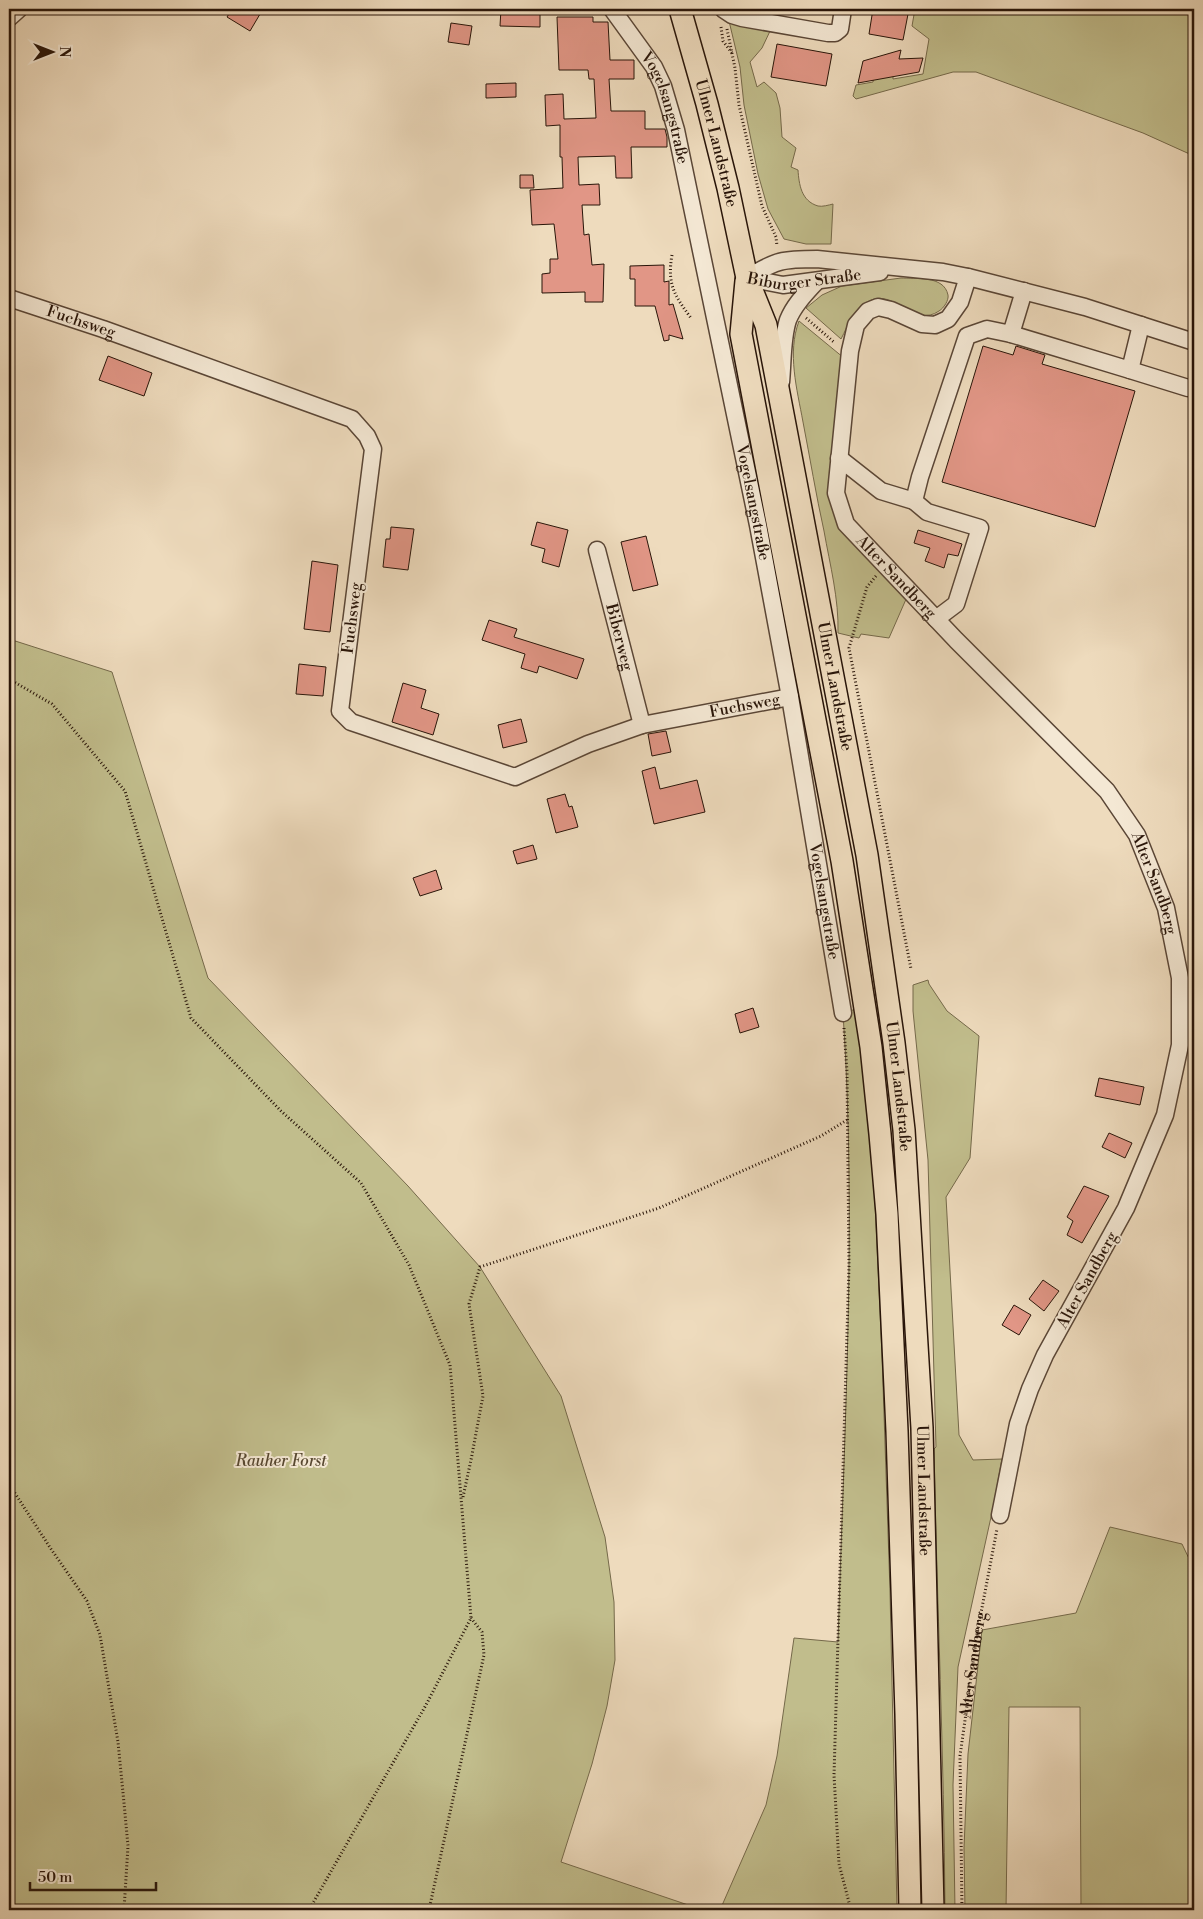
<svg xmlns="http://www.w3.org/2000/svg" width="1203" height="1919" font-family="'Libre Bodoni',serif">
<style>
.green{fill:#c1bd8c;stroke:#75694a}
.building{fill:#e19686;stroke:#291509}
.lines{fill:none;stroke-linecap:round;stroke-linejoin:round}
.minor-casing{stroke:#5a4636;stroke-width:19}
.major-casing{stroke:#291509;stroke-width:24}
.path{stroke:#291509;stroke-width:3;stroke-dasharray:1 2.5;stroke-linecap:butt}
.minor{stroke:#f4e8d4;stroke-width:16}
.major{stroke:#eedbbd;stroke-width:21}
.labels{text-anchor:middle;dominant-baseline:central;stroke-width:4;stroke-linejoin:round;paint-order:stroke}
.street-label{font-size:16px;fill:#291509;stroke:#f4e8d4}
.park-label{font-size:16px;font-style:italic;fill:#574730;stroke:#f4e8d4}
</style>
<rect width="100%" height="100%" fill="#eedbbd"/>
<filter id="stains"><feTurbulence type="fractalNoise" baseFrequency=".004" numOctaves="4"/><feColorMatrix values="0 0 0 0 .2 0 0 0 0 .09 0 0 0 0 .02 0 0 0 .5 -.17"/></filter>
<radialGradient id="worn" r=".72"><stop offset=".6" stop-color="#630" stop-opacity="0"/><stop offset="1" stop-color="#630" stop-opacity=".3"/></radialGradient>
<g class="green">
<polygon points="915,9 1194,9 1194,156 1143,133 976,72 953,72 856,99 853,96 856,85 873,82 874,77 893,76 893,79 923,74 929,39 912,26"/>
<path d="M729 21 771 29 762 48 750 62 757 87 764 82 776 93 780 108 782 137 796 148 791 167 798 170C799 184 801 201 818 206 822 207 829 205 833 204L831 244H806L784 239 768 209 758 174 744 105 740 67Z"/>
<path d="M901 278C915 279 944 275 948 295 949 300 944 308 939 311 915 328 895 290 871 300 854 307 849 324 841 339L806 308 822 295 842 286Z"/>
<path d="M799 321 844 358 832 500 907 597 889 638 861 634 859 638 838 633C839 599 830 565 824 531 816 495 810 458 803 422 797 389 787 353 799 321Z"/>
<polygon points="9,639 112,672 208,978 408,1186 480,1267 561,1396 605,1537 614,1602 615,1660 607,1706 592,1764 561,1862 703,1910 9,1910"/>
<path d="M928 980 929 984 947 1011 979 1036 970 1158 946 1197 959 1435 973 1460 1002 1459 993 1508 958 1667 953 1785 955 1910H945C944 1756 937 1603 934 1449L936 1447 928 1160 913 1011V985Z"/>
<path d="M856 1009 873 1157 882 1355 890 1591 897 1910H720L766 1805 777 1756 794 1638 838 1642C844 1432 857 1222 843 1013Z"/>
<polygon points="1110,1527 1182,1544 1194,1569 1194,1910 1081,1910 1080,1707 1009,1707 1006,1910 965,1910 964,1848 968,1754 982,1630 1076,1613"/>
</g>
<g class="building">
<polygon points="232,9 263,9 250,31 227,17"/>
<polygon points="501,9 540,9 540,27 500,26"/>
<polygon points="873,9 909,9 903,40 869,34"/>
<polygon points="557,17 593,17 593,22 608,22 610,60 634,60 634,79 609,79 611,111 645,111 645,129 665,129 667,137 667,147 631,147 632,178 616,178 615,156 578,157 579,185 599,184 600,205 582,205 584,235 589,234 592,265 604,264 603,302 585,302 585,292 542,293 542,274 550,273 550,259 558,259 554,224 532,225 530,190 563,188 562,157 560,157 560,125 546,126 545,95 563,94 564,119 596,118 594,79 589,79 588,70 559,70"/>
<polygon points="451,23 472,26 469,45 448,42"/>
<polygon points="777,44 832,54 826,86 771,77"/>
<polygon points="901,50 899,59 923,58 919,72 858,83 863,61"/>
<polygon points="516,83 516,97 486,98 486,84"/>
<polygon points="520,175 533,175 534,188 520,188"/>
<polygon points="664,265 664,282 669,281 669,305 673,304 683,339 669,335 669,340 664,341 655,306 635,306 635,279 630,279 630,266"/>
<polygon points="983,346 1013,355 1016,346 1045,355 1042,364 1135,391 1095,527 942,482"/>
<polygon points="108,356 152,373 144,396 99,380"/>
<polygon points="537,522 568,530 559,567 542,562 545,549 531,545"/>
<polygon points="391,527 414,529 408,570 383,567 386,539 390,539"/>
<polygon points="918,530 962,544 958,556 948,554 944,568 925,561 930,548 914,543"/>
<polygon points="646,536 658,585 633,591 621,542"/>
<polygon points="312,561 338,565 330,632 304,629"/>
<polygon points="489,620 517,629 514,637 584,659 577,679 539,666 537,673 521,668 525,654 482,640"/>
<polygon points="299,664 326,667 323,696 296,694"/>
<polygon points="403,683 426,690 421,708 439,714 433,735 392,722"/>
<polygon points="521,719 527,742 503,748 498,725"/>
<polygon points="666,731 671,752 652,756 648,734"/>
<polygon points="655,767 660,789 697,780 705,812 654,824 642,771"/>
<polygon points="565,794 569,807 572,806 578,827 556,833 547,799"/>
<polygon points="533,845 537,859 517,864 513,851"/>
<polygon points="436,870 442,889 420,896 413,878"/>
<polygon points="753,1008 759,1027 740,1033 735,1014"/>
<polygon points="1099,1078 1144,1087 1140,1105 1095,1096"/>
<polygon points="1109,1133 1132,1143 1125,1158 1102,1147"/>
<polygon points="1084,1186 1109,1196 1082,1243 1067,1235 1073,1221 1067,1217"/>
<polygon points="1043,1280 1059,1291 1044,1311 1029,1299"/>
<polygon points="1014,1305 1031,1315 1019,1335 1002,1325"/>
</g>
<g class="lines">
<defs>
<g id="minor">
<path id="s2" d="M612 9 654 67 663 86 676 130 758 525 790 697 843 1013"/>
<polyline points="723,9 732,15 742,18 828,33 835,33 840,29 843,9"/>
<polyline points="9,18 19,9"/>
<path id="s3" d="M968 277 960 302 948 319 935 325 922 324 891 310 878 307 868 311 856 325 850 351 836 493 846 524 956 640 1107 791 1137 835 1166 908 1180 978V1045L1165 1115 1126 1208 1045 1355 1030 1389 1018 1424 1000 1515"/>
<path d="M747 278C776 260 783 259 817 259L943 272 968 277 1085 307 1194 342"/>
<path id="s4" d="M747 278 783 285 880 272"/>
<path id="s5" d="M9 298 103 329 352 419 367 436 373 449 340 711 351 722 515 777 588 744 642 725 790 697"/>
<polyline points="1011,334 1130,370 1141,325"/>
<polyline points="1130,370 1188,388"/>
<path d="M781 382C783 362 782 338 788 320 794 305 806 293 816 282"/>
<polyline points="839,458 881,491 914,501"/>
<path id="s6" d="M597 550 642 725"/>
<polyline points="936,619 956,604 980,528 927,512 914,501 920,477 967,336 987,329 1011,334 1024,291"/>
</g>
<g id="major">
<path id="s7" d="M680 9 707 104 728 188 747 278 766 325 867 855 894 1043 904 1130 922 1428 933 1910"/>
<polyline points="746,281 741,334 842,861 871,1047 880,1134 887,1214 897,1431 906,1714 910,1910"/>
</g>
</defs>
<use href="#minor" class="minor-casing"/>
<use href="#major" class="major-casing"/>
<g class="path">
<polyline points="721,27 723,41 732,53"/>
<polyline points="727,29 735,68 739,105 762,206 776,237 777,246"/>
<path d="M672 255C667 284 674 295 691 318"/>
<polyline points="806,318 835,343"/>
<polyline points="876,576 867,587 849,648 911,969"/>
<polyline points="9,679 52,704 125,791 191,1018 281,1111 361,1183 409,1265 450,1365 471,1618 426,1705 309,1910"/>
<polyline points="844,1028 847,1072 849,1265 834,1775 839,1864 851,1910"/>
<polyline points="9,1484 51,1549 87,1601 100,1635 118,1742 124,1803 128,1846 124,1910"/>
<polyline points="463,1497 471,1460 483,1396 469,1304 480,1267 659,1208 821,1136 847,1120"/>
<polyline points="429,1910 484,1655 482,1632 471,1618"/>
<path id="s1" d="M962 1910 960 1756 977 1634 997 1529"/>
</g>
<use href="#minor" class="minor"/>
<use href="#major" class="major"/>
</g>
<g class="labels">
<g class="street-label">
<text stroke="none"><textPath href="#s2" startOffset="114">Vogelsangstraße</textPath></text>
<text stroke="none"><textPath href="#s7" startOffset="139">Ulmer Landstraße</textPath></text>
<text stroke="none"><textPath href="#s4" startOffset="58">Biburger Straße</textPath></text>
<text stroke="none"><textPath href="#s5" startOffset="76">Fuchsweg</textPath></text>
<text stroke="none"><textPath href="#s2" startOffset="519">Vogelsangstraße</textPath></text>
<text stroke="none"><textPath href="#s3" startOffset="426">Alter Sandberg</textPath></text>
<text transform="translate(352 618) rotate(-83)">Fuchsweg</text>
<text stroke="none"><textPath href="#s6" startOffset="90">Biberweg</textPath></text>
<text stroke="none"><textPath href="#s7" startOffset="696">Ulmer Landstraße</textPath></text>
<text stroke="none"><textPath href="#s5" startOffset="1095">Fuchsweg</textPath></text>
<text stroke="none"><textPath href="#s3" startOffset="831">Alter Sandberg</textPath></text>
<text stroke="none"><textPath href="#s2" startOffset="924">Vogelsangstraße</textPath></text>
<text stroke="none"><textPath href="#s7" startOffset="1101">Ulmer Landstraße</textPath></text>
<text transform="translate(1087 1280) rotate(-61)">Alter Sandberg</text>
<text stroke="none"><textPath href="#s7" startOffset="1506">Ulmer Landstraße</textPath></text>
<text stroke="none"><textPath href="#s1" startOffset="246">Alter Sandberg</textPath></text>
</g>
<g class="park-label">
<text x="281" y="1461">Rauher Forst</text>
</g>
</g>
<rect width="1203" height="1919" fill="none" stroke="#eedbbd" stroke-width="30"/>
<rect x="10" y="10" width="1183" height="1899" fill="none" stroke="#291509" stroke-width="2.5"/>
<rect x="15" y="15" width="1173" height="1889" fill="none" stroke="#291509"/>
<g transform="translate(52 52) rotate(90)" stroke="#f4e8d4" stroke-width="4" paint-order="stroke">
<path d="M0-4L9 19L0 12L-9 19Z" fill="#291509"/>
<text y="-8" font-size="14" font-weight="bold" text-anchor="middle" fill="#291509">N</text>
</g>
<path d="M30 1882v8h126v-8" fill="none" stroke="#291509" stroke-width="2.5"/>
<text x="38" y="1882" font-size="15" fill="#291509" stroke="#f4e8d4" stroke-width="4" paint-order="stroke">50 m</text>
<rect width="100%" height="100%" filter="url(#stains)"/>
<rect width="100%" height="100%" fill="url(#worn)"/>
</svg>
